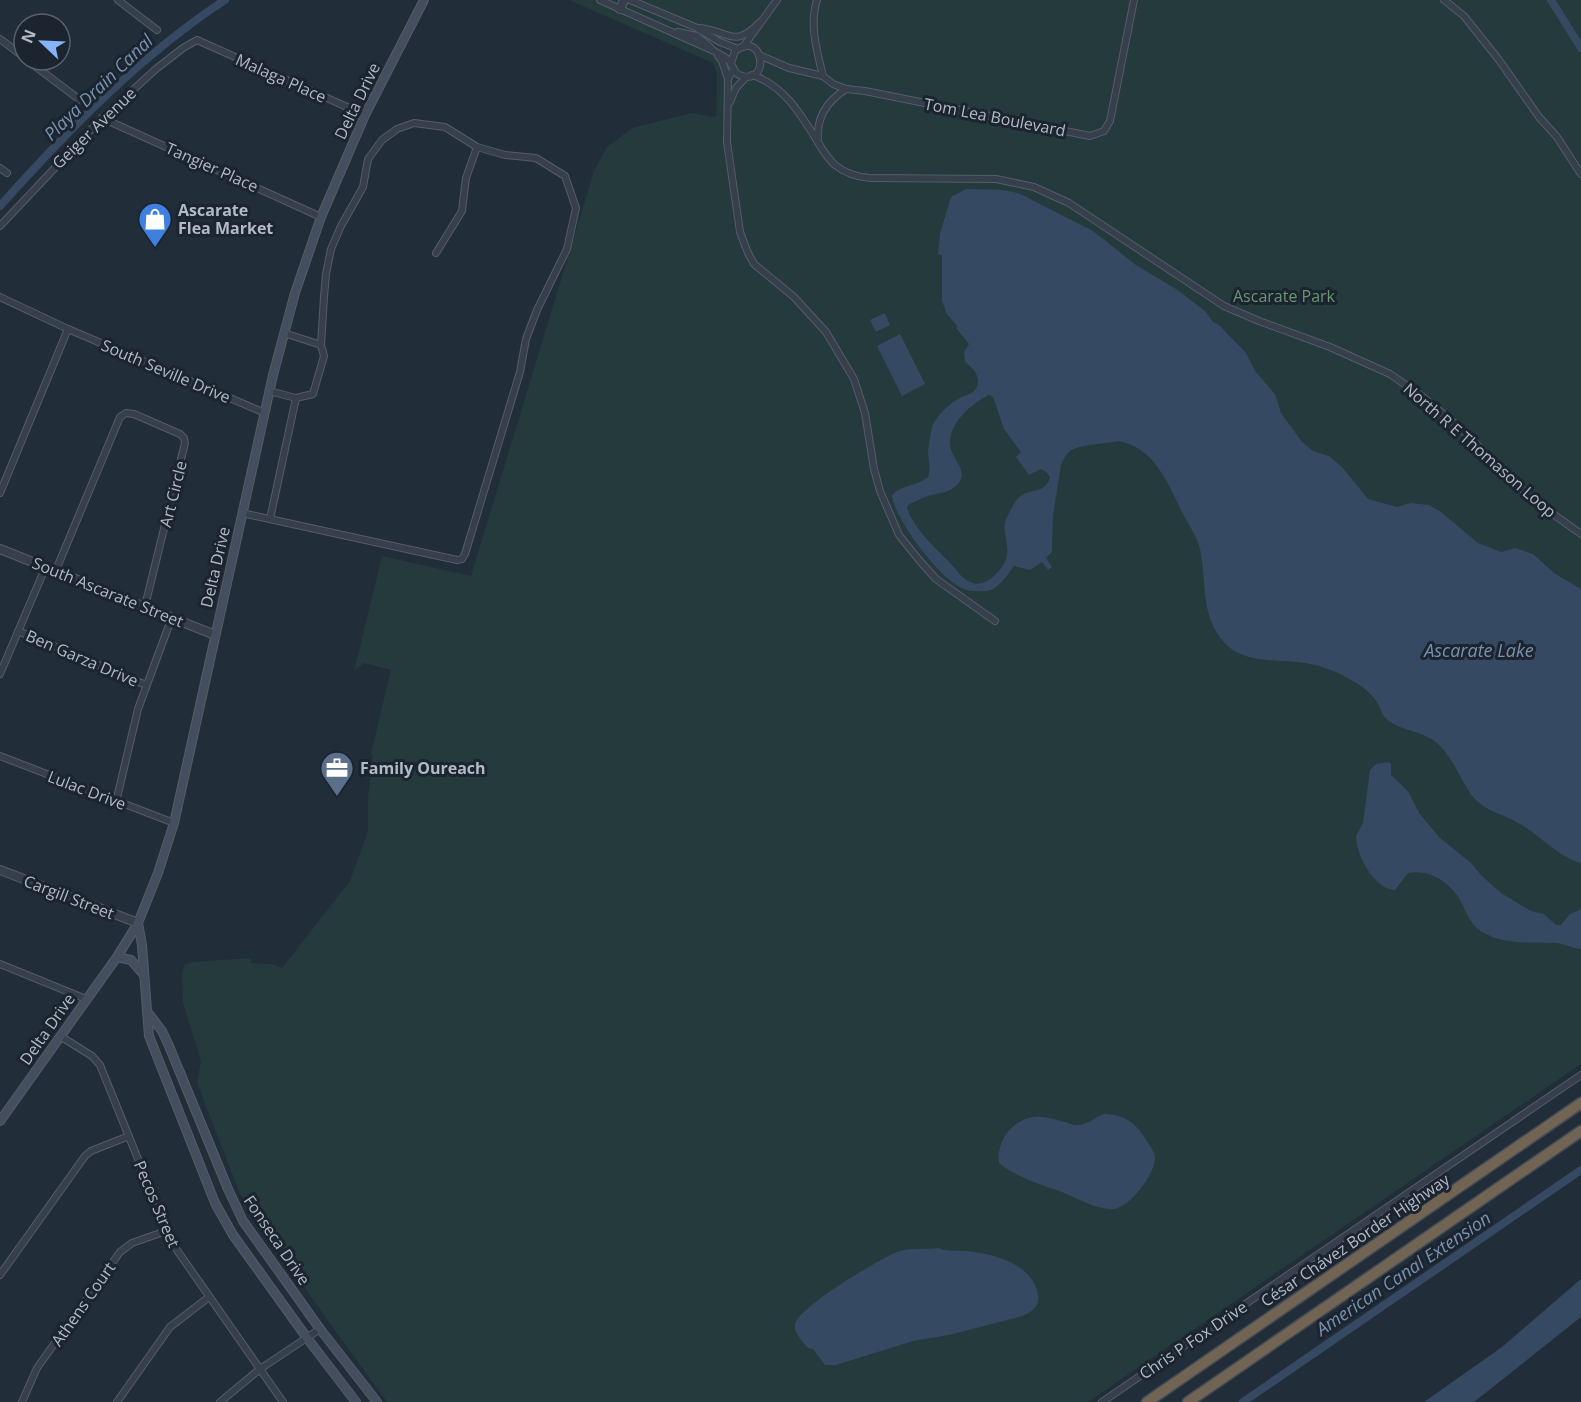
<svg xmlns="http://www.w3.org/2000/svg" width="1581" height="1402" font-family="'Open Sans',sans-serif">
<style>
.green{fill:#243a3c}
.water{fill:#354962;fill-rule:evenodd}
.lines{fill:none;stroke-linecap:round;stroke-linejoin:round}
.canal{stroke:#354962;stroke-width:8}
.minor-casing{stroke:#545d69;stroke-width:8}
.tertiary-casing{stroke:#545d69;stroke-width:10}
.secondary-casing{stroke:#545d69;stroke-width:10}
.motorway-casing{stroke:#414a56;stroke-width:13}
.minor{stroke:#363f4b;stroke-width:6}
.tertiary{stroke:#363f4b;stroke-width:8}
.secondary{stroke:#444e5e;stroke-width:8}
.motorway{stroke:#716453;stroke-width:10}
.labels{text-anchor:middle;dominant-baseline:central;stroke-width:6;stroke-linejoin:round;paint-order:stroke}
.street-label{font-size:16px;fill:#b1bac7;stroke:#1b242f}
.poi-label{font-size:16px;font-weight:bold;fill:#b1bac7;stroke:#1b242f;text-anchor:start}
.park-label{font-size:16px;fill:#689871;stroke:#1b242f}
.water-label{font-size:18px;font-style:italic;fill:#7991af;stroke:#1b242f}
</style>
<rect width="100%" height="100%" fill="#222d3a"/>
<polygon class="green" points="569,0 1581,0 1581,1064 1088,1402 387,1402 318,1307 240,1194 197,1083 201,1061 183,1003 182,975 184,965 192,962 251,958 251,963 272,964 282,968 350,881 368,831 368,797 373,757 371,753 391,670 364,663 354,671 382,556 471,576 594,171 607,147 632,128 692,113 716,117 717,74 713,63"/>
<g class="water">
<path d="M966 189C987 190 1014 187 1032 200L1093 231 1136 265 1176 289 1205 311 1213 322 1219 325 1246 353 1255 371 1275 394 1281 413 1302 442 1313 451 1329 456 1342 467 1368 499 1397 507 1411 503 1429 505 1441 512 1478 543 1501 552 1515 548 1533 554 1554 573 1581 589V863C1557 856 1541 836 1520 824 1504 814 1486 812 1473 797 1460 780 1454 759 1438 744 1424 731 1404 732 1389 721 1382 716 1381 709 1377 702 1371 693 1362 686 1353 681 1336 671 1318 664 1298 662 1267 659 1236 664 1217 633 1201 607 1206 577 1200 549 1197 537 1190 527 1184 516 1169 487 1156 447 1118 441 1105 444 1079 444 1069 452 1065 455 1063 461 1061 465L1053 516 1052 552 1046 558 1052 567 1048 570 1042 562 1030 570 1014 566C1007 575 999 589 987 591 982 591 971 592 964 589 941 581 894 519 892 495 901 485 917 486 928 477 931 468 929 463 928 454 928 450 931 431 932 427 936 416 950 403 960 398 965 395 969 395 973 392 984 381 975 369 965 362L964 352 969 344 956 328 957 326 947 314 942 301V255L938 254 940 233 951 197ZM989 395 993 397 1004 429 1021 452 1016 457 1029 475 1041 469 1046 472 1050 477C1045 497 1027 485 1015 502 1012 507 1006 518 1005 523 1003 533 1009 545 1007 556 1004 569 985 590 970 582 963 579 958 572 953 566 937 549 915 531 907 508L908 505C914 502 920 499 925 497 935 493 948 494 956 486 972 472 950 458 950 444 949 423 972 403 989 395Z"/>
<polygon points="885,313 890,325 876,332 870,320"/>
<polygon points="900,334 925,384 902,396 877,346"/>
<path d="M1388 762 1391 764V775L1408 791 1419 813 1439 837 1471 863 1481 875 1501 893 1531 911 1544 914 1556 925H1561L1570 914 1581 909V949C1572 948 1563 943 1554 943 1529 942 1504 945 1482 932 1469 924 1466 910 1459 898 1448 881 1428 869 1408 873L1395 890C1374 889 1356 855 1356 836L1363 823 1370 770 1376 764Z"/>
<path d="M1103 1114C1125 1114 1136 1123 1147 1141 1150 1146 1155 1152 1155 1158 1156 1172 1130 1208 1114 1209 1096 1210 1079 1199 1062 1192 1043 1186 1014 1176 999 1163 997 1155 1001 1140 1007 1133 1024 1113 1040 1114 1065 1122 1068 1123 1075 1126 1078 1125 1088 1124 1095 1118 1103 1114Z"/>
<path d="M939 1248C947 1252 958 1250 967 1251 993 1254 1033 1263 1038 1295 1040 1306 1033 1311 1023 1316L949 1335 913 1341 836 1365H825L813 1349 808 1348C803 1342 793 1332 795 1324 799 1307 879 1259 897 1252 910 1247 926 1250 939 1248Z"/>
<polygon points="1581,1279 1581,1317 1474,1402 1424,1402 1502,1347"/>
</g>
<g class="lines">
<g class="canal">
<polyline points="1551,0 1581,48"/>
<path d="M0 206C68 130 140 56 225 0"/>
<polyline points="1243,1402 1581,1170"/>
</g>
<defs>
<g id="minor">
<polyline points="118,0 157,30"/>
<path d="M600 0 714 51C719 54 727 57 730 62 734 68 734 74 742 76 771 84 763 29 735 51L731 63"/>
<polyline points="630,0 695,27 720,42 738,49"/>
<path d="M817 0C809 25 817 51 823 76"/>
<polyline points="1444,0 1464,16 1499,60 1539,117 1557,137 1581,174"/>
<path d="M700 28C729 31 734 49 759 23"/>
<polyline points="678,32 697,36 711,48"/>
<polyline points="0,39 24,57"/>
<polyline points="743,47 777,0"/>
<polyline points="759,55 789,68 823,76 833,84 846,89 865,91 1090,136 1104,131 1110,121 1134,0"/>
<polyline points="718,56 722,61 728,79"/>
<polyline points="27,60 80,100"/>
<polyline points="733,69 728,79 727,142 740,232 748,253 754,264 794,297 826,332 854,379 865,413 874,469 880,491 899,535 919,560 936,579 995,621"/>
<path d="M752 75C783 85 800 113 816 139 822 149 827 158 835 165 846 174 857 177 870 178L996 179 1034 187 1069 203 1224 306 1259 321 1330 347 1390 374 1423 397 1459 427 1532 499 1581 534"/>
<polyline points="730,102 736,88 746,77"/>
<polyline points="102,118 321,217"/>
<path d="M818 141C816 118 827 101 846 89"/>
<polyline points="0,168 7,173"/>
<polyline points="0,226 102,118 156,69 183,48 197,40 365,115"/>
<polyline points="436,253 462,211 466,178 477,147"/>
<polyline points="0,297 68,329 265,413"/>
<polyline points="284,333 321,345"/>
<polyline points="0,493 68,329"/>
<polyline points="242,513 457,560 462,559 465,554 520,372 526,339 537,310 567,249 576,208 565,176 536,158 505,155 477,147 445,127 414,123 397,129 382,140 368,159 363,187 341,226 331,249 326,274 324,297 321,345 324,356 313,394 296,398 269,391"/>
<polyline points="270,519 296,398"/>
<polyline points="56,570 120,417 126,413 134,414 180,434 184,438 185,443 145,606"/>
<polyline points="18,631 146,685"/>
<polyline points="0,674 46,566"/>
<polyline points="0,756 174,823"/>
<polyline points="116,802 138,709 172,617"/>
<polyline points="0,964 86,999"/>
<polyline points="60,1036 92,1056 100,1065 172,1243 283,1402"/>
<polyline points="0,1275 85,1156 91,1151 129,1136"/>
<polyline points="22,1402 37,1368 120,1252 132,1243 166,1231"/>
<polyline points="117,1402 170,1327 209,1297"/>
<polyline points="220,1402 260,1369 320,1329"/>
<polyline points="1102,1402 1581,1075"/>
</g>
<g id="tertiary">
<polyline points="620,9 624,0"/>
<polyline points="0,549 215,635"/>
<polyline points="0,870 138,923"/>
</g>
<g id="secondary">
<polyline points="138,923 142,945 149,1036 215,1203 233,1235 307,1338 356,1402"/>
<polyline points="117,957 131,960 144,975"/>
<polyline points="149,1014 162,1031 169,1046 228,1189 243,1221 320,1329 377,1402"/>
<polyline points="0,1121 117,957 138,923 158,873 174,823 273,375 295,293 321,217 365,115 424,0"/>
</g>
<g id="motorway">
<polyline points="1147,1402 1581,1103"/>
<polyline points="1188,1402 1581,1131"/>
</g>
</defs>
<use href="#minor" class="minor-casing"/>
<use href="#tertiary" class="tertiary-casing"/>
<use href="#secondary" class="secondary-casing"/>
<use href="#motorway" class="motorway-casing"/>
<use href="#minor" class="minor"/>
<use href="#tertiary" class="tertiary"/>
<use href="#secondary" class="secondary"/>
<use href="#motorway" class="motorway"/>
</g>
<defs>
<symbol id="shop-pin" viewBox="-11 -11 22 30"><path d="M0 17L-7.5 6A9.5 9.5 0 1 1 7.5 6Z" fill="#3f7fe0" stroke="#1b242f"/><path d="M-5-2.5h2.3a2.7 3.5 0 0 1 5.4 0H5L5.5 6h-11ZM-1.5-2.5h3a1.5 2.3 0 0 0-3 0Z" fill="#fff"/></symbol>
<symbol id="office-pin" viewBox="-11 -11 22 30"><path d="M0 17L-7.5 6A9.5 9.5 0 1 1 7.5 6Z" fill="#5c6f8a" stroke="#1b242f"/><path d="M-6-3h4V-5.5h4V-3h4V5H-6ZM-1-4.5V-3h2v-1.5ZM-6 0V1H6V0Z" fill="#fff"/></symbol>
</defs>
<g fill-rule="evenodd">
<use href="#shop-pin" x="136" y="200" width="38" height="52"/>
<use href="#office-pin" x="318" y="749" width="38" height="52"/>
</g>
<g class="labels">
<g class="street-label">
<text transform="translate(281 78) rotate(24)">Malaga Place</text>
<text transform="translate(357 101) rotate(-64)">Delta Drive</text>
<text transform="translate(995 117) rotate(11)">Tom Lea Boulevard</text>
<text transform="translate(94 128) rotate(-44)">Geiger Avenue</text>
<text transform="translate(212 167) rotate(24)">Tangier Place</text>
<text transform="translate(166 371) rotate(23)">South Seville Drive</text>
<text transform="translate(1480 450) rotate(41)">North R E Thomason Loop</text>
<text transform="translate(173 494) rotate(-76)">Art Circle</text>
<text transform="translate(215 567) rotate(-77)">Delta Drive</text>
<text transform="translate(108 592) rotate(22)">South Ascarate Street</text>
<text transform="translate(82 658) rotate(23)">Ben Garza Drive</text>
<text transform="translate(87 790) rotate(21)">Lulac Drive</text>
<text transform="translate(69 897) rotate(21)">Cargill Street</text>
<text transform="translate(47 1029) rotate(-55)">Delta Drive</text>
<text transform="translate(157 1204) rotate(67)">Pecos Street</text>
<text transform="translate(277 1240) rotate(56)">Fonseca Drive</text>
<text transform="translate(1355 1240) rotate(-34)">César Chávez Border Highway</text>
<text transform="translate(83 1304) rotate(-55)">Athens Court</text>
<text transform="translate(1193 1340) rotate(-34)">Chris P Fox Drive</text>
</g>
<g class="poi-label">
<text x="178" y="210">Ascarate<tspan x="178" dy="18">Flea Market</tspan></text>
<text x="360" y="768">Family Oureach</text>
</g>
<g class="park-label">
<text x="1284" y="296">Ascarate Park</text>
</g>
<g class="water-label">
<text transform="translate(98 87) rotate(-44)">Playa Drain Canal</text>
<text x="1479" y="650">Ascarate Lake</text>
<text transform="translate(1403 1273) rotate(-34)">American Canal Extension</text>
</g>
</g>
<g transform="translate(42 42) rotate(293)"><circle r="28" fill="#1b242f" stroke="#57606c" stroke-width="1.5"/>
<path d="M0-4.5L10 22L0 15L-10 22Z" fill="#85b5f8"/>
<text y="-9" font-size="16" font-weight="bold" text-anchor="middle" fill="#b1bac7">N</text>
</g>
</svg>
